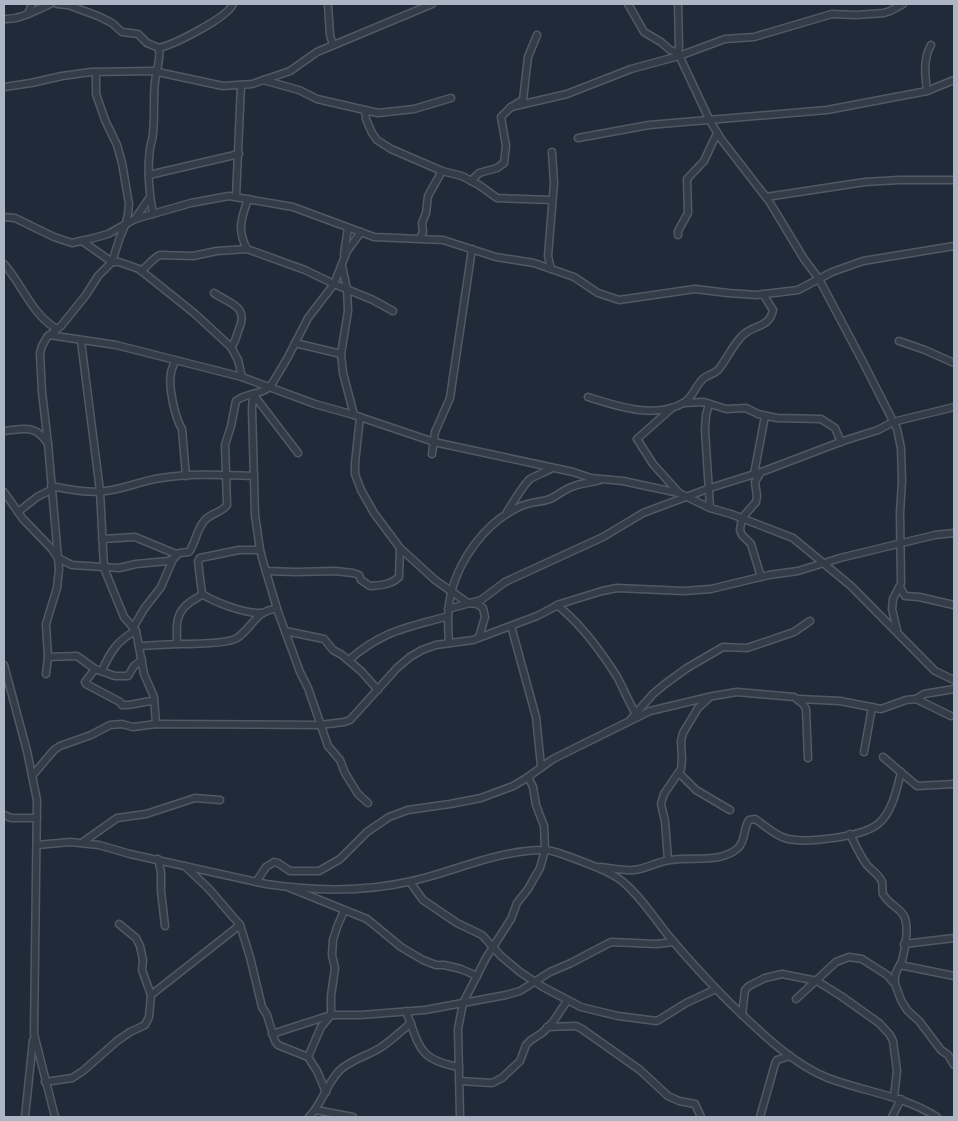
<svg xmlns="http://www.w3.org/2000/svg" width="958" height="1121" font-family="Rubik,sans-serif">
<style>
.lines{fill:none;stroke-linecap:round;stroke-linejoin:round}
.minor-casing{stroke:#515966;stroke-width:9}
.minor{stroke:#343c48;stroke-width:6}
</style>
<rect width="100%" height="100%" fill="#202a38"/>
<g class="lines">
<defs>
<g id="minor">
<path d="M57 4 68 5 98 16 112 23 122 32 138 34 147 43 159 48C175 44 227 18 233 4"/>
<polyline points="328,4 330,35 333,45"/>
<polyline points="628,4 644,32 661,42 670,50 678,53"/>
<polyline points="678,4 679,47 678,53 709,119 721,139 769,201 804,259 819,279 865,366 897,429 901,448 902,481 900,513 901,583 893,599 892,609 897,630"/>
<polyline points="28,14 32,4"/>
<path d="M4 19C20 20 36 10 50 4"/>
<polyline points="263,80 299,90 317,99 378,113 414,109 451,98"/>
<polyline points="4,87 31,83 62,76 91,72 153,71 223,86 252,84 290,71 317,52 432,4"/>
<path d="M927 91C925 76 923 58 931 45"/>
<polyline points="511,107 567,94 631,69 679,56 725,39 754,37 832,14 856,15 884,13 890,11 903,4"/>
<polyline points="365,110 366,119 372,133 377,140 391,149 442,171 462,176 479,185 497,198 552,200"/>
<polyline points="578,138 649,125 827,110 927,91 954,80"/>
<polyline points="149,175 239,154"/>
<polyline points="471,181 479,173 497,168 504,163 506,146 501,117 511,107 523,100 528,57 537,35"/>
<polyline points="236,197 241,85"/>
<polyline points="766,197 865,182 899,180 954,180"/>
<path d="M248 199C241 219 237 230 247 249L305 270 334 284 373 300 393 311"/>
<path d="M153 214C149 193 147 170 150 148 151 143 153 138 153 133 155 116 153 99 155 82 156 70 161 60 159 48"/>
<polyline points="4,217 15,218 54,237 72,243 90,239 108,234 135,219 191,203 229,196 293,207 374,237 443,240 496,257 534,263 574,277 598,293 619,300 695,289 728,293 757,295 798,290 832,272 863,261 954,246"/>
<polyline points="135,219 150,197"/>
<polyline points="678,235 678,231 688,213 687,179 704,161 717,133"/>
<polyline points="420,238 423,232 422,223 426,213 428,196 442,171"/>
<polyline points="82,241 112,262 119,262 139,269 194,313 231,347 238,360 242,377"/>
<polyline points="344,254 348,228"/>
<path d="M4 264C22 284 32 315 57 329"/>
<polyline points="342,266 347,289 348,311 341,354 343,373 354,415"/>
<polyline points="551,269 548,256 554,183 552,152"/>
<path d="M141 271C148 266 154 257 160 255L193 256 217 251 247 249"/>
<path d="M214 293C230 304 249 306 239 329 236 336 236 342 231 347"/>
<polyline points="49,335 116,345 242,377 315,404 354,415 434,442 573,472 591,478 623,481 679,493 710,508 731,514 793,538 851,586 931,667 935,671 954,680"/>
<polyline points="81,341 100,491 104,568 124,617 136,631 144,674 154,697 156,724"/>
<polyline points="899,341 925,350 954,363"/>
<polyline points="295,343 341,354"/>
<path d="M175 361C174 365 171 369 171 373 168 386 175 418 182 429L186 476"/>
<polyline points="253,394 252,409 255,515 260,550 264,565 278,612 300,672 308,688 328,746 340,760 345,773 358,794 368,803"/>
<polyline points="253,394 298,453"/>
<path d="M588 397C617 406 656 420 685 402 694 396 696 384 704 378 708 375 714 374 718 370 726 361 732 346 742 336 753 324 769 329 773 310L763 294"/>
<polyline points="683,403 704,402 726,409 746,408 758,414 777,418 821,419 835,428 841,442"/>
<polyline points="709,404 706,415 705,430 710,508"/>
<polyline points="672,408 637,439 653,464 679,493"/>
<polyline points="360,417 355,463 355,474 361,490 374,513 400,548 435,580 468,603 477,604 483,608 485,617 479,637"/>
<path d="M4 431C24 429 36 424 48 444L59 569 57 588 46 624 48 657 46 674"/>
<polyline points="48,444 42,392 40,353 42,346 47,337 61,326 86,295 98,276 112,262 120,237 126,223 128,214 129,204 122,163 117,145 105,120 96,94 96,72"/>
<polyline points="432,454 435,432 450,398 472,249"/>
<polyline points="761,472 755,482 757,496 756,502 742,518 740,530 742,535 751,544 761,577"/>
<polyline points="754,474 765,416"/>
<path d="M51 486C71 490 92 494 112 490 129 487 145 480 161 478 191 473 223 475 254 476"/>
<path d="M4 492 23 519 51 548 58 558 72 565 119 568 136 564 168 561 173 559 179 553 189 552C196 542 196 530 205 520 211 513 223 512 227 505L225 445 231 426 236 401C246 392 263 396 272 384L288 357 308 318 334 284 347 251 361 232"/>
<polyline points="18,512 37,497 51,490"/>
<path d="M507 512C513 503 523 485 530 479 537 475 545 472 552 468"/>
<polyline points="102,539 135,537 176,554"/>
<path d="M266 571 296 572 335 571 353 573 359 575 361 580 370 586C381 585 391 585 399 577L400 548"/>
<polyline points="900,587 905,596 919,597 954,605"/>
<polyline points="202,594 198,561 200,558 239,550 260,550"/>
<path d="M202 594C216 603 246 614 262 613"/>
<path d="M557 605C580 623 600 650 616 675 623 687 628 701 636 714"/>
<polyline points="448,609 481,600 505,582 603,537 643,513 710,488 764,471 843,441 878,430 893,422 954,407"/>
<polyline points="511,626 536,717 541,766"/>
<polyline points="133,628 144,609 161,587 173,559"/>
<polyline points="285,631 324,639 333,650 342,655 361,671 378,690"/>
<path d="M449 643C448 626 447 610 451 593 460 558 485 524 517 508 529 501 539 503 550 499 558 495 565 489 574 486 582 483 591 483 600 480"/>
<path d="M177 644C190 644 228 644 237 638 251 629 257 609 277 609"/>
<path d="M139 646 177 644C177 628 174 614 189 603 193 599 199 598 202 594"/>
<polyline points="48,657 77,656 95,669 115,676 128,676 134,666 142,660"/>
<path d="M349 660C383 630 407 628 448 616"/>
<polyline points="4,665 27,751 37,800 34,1034 55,1117"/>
<path d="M95 669 85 682 86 684 120 702 122 705C132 706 143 701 154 701"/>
<path d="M102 671C109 654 118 639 136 631"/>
<polyline points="799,699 840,701 881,709 906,700 916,699 951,716"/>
<polyline points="916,699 924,694 954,689"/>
<polyline points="631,719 653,694 665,684 687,668 723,647 747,648 794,632 810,621"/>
<polyline points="864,752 872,707"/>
<polyline points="883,757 917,786 954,784"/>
<polyline points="679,773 696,790 730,810"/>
<polyline points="32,776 54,750 60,746 91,735 110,725 122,724 133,727 156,724 320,725 344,722 350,720 397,668 410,657 422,650 436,645 473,640 537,616 560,604 602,591 617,588 684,591 711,589 769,575 798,571 840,558 935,535 954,533"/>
<polyline points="4,815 11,818 37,818"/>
<path d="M850 834C855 844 860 856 867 865 871 870 880 875 882 882 883 886 882 891 883 894 889 906 905 909 906 923 908 932 904 958 900 965 896 972 894 975 895 983"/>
<polyline points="83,842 117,818 146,814 195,798 220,800"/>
<path d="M37 845 70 842 99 845 130 854 266 884C313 891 365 892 412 881 456 871 498 850 544 850 553 850 564 855 573 858 590 865 608 870 622 881 640 896 653 916 667 934 687 958 708 981 730 1003 757 1029 792 1064 828 1078 865 1092 902 1095 937 1117"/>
<polyline points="158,859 161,872 161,891 165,926"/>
<polyline points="668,860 665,821 661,804 664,794 681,769 682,759 681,741 683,733 698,708 708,699"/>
<polyline points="185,866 209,889 240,925 250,957 262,1007 267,1015 275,1041 278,1045 308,1057 317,1071 326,1092"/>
<path d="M600 867C611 868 623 871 634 870 646 869 658 861 671 860 692 856 720 864 738 848 746 840 743 829 749 820L755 819C766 826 775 836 788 839 808 843 862 837 878 824 892 813 897 789 901 772"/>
<polyline points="256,882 266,867 274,862 278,863 290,871 319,871 340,859 367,832 389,817 408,810 450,804 481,798 513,786 525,779 553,759 650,711 713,696 737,692 794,697 803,704 806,709 808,758"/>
<polyline points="410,882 423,900 457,923 482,935 501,956 520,972 543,987 581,1007 618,1016 657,1021 686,1003 716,989"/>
<polyline points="290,888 367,919 401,947 423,960 436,965 444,965 461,969 477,976"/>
<polyline points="119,924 136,938 140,946 143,960 142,970 151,995"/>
<polyline points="904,944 954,938"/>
<polyline points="900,965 954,976"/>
<polyline points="796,999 836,962 849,957 862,959 887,975 895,984 901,1000 907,1010 919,1021 941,1050 948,1055 954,1065"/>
<path d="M406 1011C420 1047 418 1060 459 1067"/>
<polyline points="742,1015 745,990 749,986 765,978 782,974 817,981 841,996 879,1023 890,1035 893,1041 897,1071 894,1097"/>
<polyline points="547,1027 576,1026 582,1029 640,1070 668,1096 679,1101 695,1104 701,1117"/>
<polyline points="272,1034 331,1015 360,1015 425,1010 506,995 520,991 550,972 571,963 611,942 656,944 674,942"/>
<polyline points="308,1057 321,1027 331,1015 331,996 335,968 332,955 333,940 337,927 344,911"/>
<polyline points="459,1081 492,1083 502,1078 520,1061 526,1045 531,1040 542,1033 553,1022 567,1001"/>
<polyline points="45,1082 72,1078 83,1071 117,1041 130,1032 145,1025 149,1017 151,995 240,925"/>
<polyline points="316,1110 353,1117"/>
<polyline points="25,1117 33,1040"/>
<path d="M309 1117C322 1104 326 1085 339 1071 350 1060 367 1056 380 1048 391 1041 401 1031 411 1023"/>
<polyline points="460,1117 458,1029 463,1003 486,958 511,919 517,903 528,889 540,868 545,850 544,826 536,805 533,787 528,777"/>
<polyline points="760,1117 775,1064 777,1060 790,1056"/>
<polyline points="892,1117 901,1099"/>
</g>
</defs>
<use href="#minor" class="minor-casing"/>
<use href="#minor" class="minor"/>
</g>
<rect width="958" height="1121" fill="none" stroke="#aeb6c5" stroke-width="10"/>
</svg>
